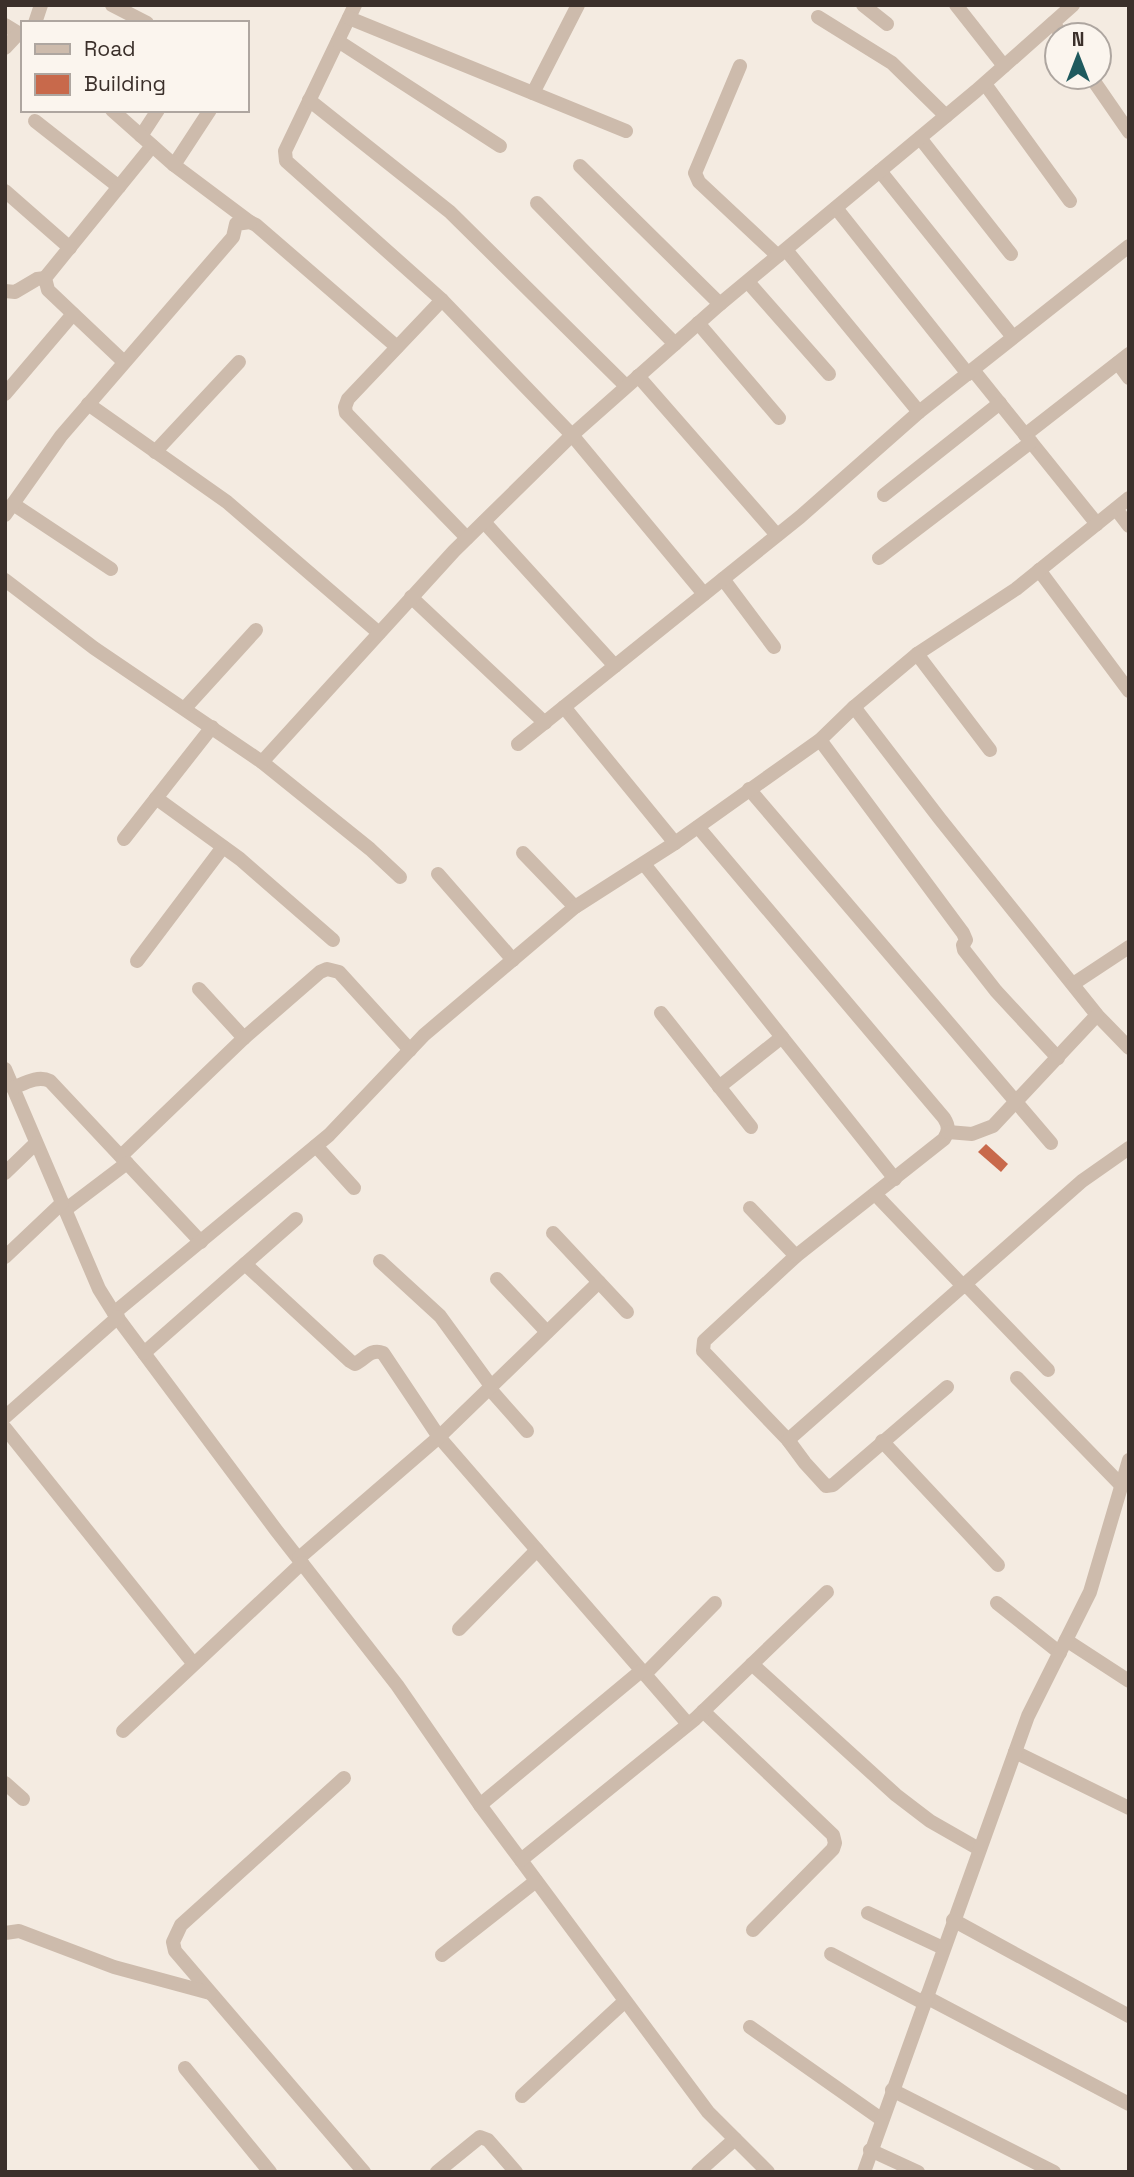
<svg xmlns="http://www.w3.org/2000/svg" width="1134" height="2177" font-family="'Space Grotesk',sans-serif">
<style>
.building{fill:#c8694b}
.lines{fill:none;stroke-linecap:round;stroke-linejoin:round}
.street{stroke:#cdbbac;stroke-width:14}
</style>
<rect width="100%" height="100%" fill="#f4ebe1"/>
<polygon class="building" points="986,1144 1008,1164 1001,1172 978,1152"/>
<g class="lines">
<g class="street">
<polyline points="112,5 147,23"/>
<polyline points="355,5 285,151 286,161 442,300 572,435 704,594"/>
<polyline points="863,5 887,24"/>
<polyline points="956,5 1004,66"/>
<polyline points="818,17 892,63 946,116"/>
<polyline points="349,18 626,131"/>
<polyline points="35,23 41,5"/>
<polyline points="1053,23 1062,35"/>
<polyline points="5,25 23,36"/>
<polyline points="338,41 500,146"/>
<polyline points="5,48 19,33"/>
<polyline points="740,66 695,173 699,182 778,256"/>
<polyline points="1091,77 1129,132"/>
<polyline points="985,84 1070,201"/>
<polyline points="533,93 578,5"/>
<polyline points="309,100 450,212 626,386"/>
<polyline points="35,121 119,187"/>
<polyline points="141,136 158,110"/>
<polyline points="920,138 1011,254"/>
<polyline points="174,165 210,110"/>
<polyline points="580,166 720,304"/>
<polyline points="880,171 1013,337"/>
<polyline points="5,191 70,248"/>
<polyline points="537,203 675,344"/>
<polyline points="836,208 968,374"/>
<polyline points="250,222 256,225 397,347"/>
<polyline points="786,250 919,412"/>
<polyline points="748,282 829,374"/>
<polyline points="5,291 15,292 37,279 45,278"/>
<polyline points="442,300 348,399 345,407 346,413 467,538"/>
<polyline points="698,323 779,418"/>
<polyline points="124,362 48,290 45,278 152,146"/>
<polyline points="1118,363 1129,378"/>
<polyline points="973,370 1097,524"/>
<polyline points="638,376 777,535"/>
<polyline points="5,394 73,314"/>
<polyline points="88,404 227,502 379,633"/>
<polyline points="1025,435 1129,354"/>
<polyline points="155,452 239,362"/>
<polyline points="884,495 1000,403"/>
<polyline points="13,504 111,569"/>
<polyline points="1116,509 1129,526"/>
<polyline points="5,515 61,436 233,237 236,224 250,222 174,165 112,110"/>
<polyline points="484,522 615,666"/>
<polyline points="879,558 1031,442"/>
<polyline points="1039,570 1129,691"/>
<polyline points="723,579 774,647"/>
<polyline points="5,580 94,648 262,762 370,849 400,877"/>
<polyline points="411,597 545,723"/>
<polyline points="917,654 990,750"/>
<polyline points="564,707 675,843"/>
<polyline points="854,707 940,819 1097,1015 1129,1048"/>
<polyline points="185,708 256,630"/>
<polyline points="820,740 963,933 966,940 963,945 964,950 996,991 1058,1058"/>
<polyline points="518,744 800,517 919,412 1129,246"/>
<polyline points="262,762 454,551 572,435 720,304 976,91 1073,5"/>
<polyline points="749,789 1051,1143"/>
<polyline points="156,798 240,859 333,940"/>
<path d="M698 827 944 1118C949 1126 949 1131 944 1139L796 1256 704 1341 703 1351 788 1440 805 1463 826 1486 833 1485 947 1387"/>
<polyline points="124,839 212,727"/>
<polyline points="523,853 575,907"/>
<polyline points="644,864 895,1179"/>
<polyline points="438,874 513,960"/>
<polyline points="137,961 223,847"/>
<polyline points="1073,984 1129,947"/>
<polyline points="199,989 244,1038"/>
<polyline points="661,1013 751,1127"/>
<polyline points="5,1069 99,1289 114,1313 276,1530 397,1685 480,1805 708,2112 768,2172"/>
<polyline points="719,1087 782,1037"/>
<path d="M13 1088C25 1083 38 1075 50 1081L201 1242"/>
<polyline points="948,1132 972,1134 993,1126 1097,1015"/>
<polyline points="316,1146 354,1188"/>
<polyline points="121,1156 244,1038 320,972 327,969 339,972 410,1050"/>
<polyline points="5,1173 36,1143"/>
<polyline points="875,1194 964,1287"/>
<polyline points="750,1208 796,1256"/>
<polyline points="65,1210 127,1163"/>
<polyline points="553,1233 627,1312"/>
<polyline points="5,1257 62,1203"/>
<polyline points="380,1261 440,1316 491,1386"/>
<path d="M245 1264 350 1361 355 1364C365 1359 371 1348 383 1353L439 1437 688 1724"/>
<polyline points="497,1279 547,1332"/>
<polyline points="966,1285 1048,1370"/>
<polyline points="114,1313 329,1135 424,1035 575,907 675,843 820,740 854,707 917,654 1016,589 1129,498"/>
<polyline points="144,1353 296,1219"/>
<polyline points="1017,1378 1121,1485"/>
<polyline points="489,1388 527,1431"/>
<polyline points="5,1417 118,1317"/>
<polyline points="5,1428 193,1663"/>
<polyline points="788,1440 1082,1181 1129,1148"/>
<polyline points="882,1441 998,1565"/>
<polyline points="299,1558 439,1437 599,1282"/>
<polyline points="997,1603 1060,1653"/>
<polyline points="459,1629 537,1550"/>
<polyline points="1066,1640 1129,1681"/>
<polyline points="752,1664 896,1795 930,1821 979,1849"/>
<polyline points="645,1674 715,1603"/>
<polyline points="703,1711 833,1835 835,1843 833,1849 753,1930"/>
<polyline points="123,1731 302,1563"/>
<polyline points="1015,1752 1129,1808"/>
<polyline points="344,1778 181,1925 173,1942 175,1951 364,2172"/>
<polyline points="5,1783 23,1799"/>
<polyline points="480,1805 641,1671"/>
<polyline points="521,1860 695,1719 827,1592"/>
<polyline points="868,1913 943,1948"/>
<polyline points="953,1920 1129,2016"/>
<polyline points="5,1933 19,1931 114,1967 210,1993"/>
<polyline points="831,1954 924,2003"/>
<polyline points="442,1955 536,1881"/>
<polyline points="926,1997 1129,2104"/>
<polyline points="750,2027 881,2119"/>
<polyline points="185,2068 270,2172"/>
<polyline points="892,2090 1054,2172"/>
<polyline points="522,2096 624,2002"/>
<polyline points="870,2150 918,2172"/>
<polyline points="437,2172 480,2137 488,2140 516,2172"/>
<polyline points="698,2172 735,2139"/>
<polyline points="864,2172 1028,1716 1090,1592 1129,1460"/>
</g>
</g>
<rect width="1134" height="2177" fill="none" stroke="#3b302b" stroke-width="14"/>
<rect x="21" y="21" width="228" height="91" fill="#fbf5ee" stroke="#aea6a0" stroke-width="2"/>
<rect x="35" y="44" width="35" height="10" fill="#cdbbac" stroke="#aea6a0" stroke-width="2"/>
<text x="84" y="56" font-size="21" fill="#3b302b">Road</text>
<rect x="35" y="74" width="35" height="21" fill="#c8694b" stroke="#aea6a0" stroke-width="2"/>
<text x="84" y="91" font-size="21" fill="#3b302b">Building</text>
<g transform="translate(1078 56)"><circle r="33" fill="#fbf5ee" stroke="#aea6a0" stroke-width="2"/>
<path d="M0-5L12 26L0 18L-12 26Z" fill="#1f5a5e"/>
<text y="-10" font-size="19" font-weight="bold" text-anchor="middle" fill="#3b302b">N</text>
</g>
</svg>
